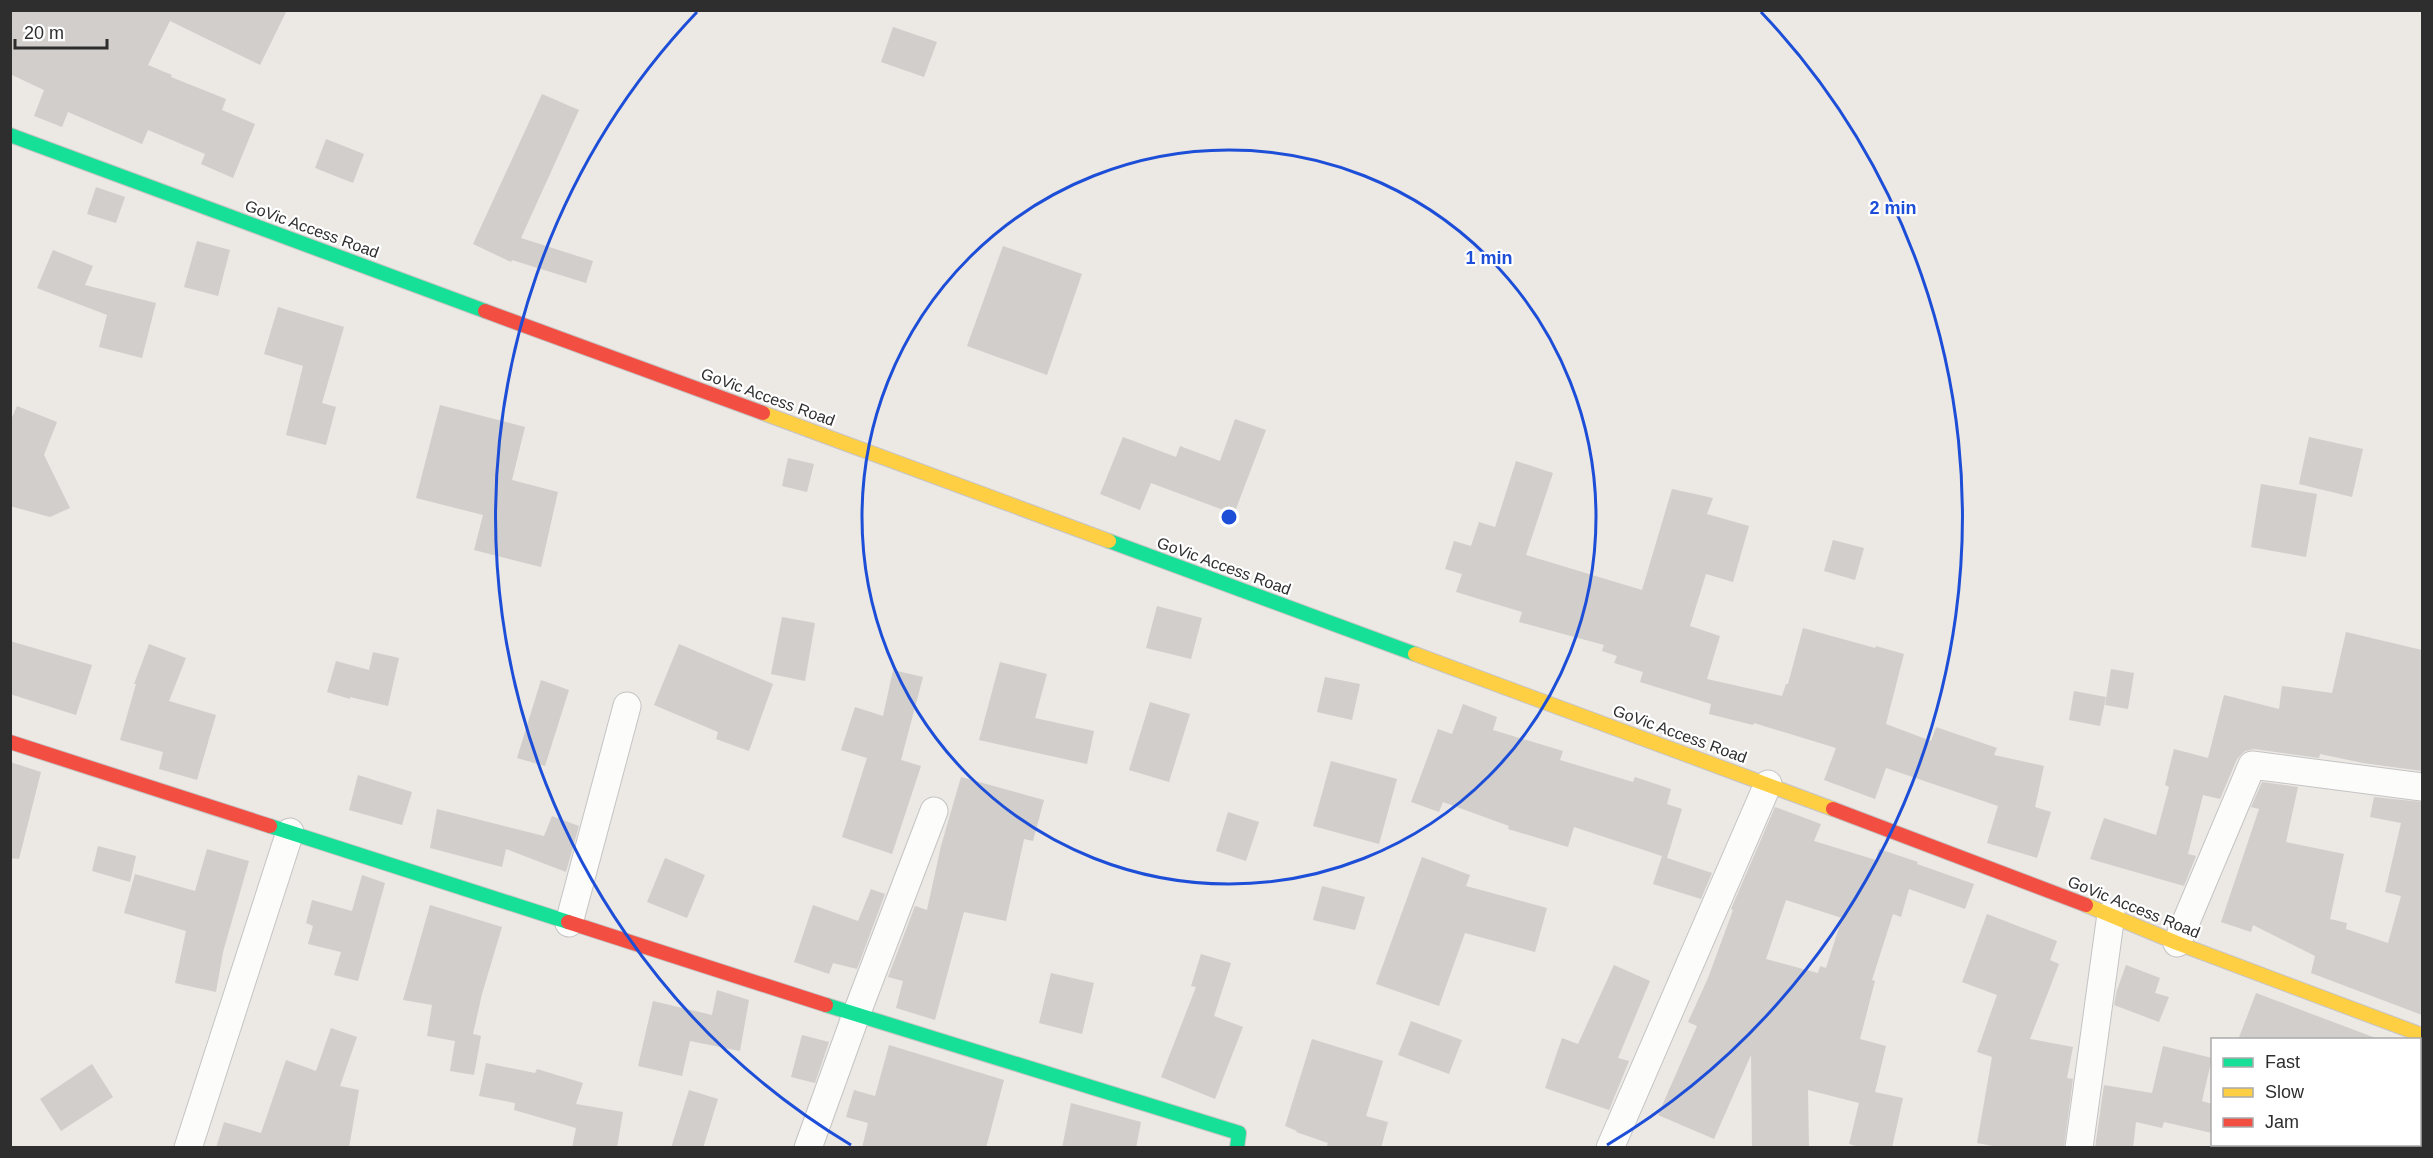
<svg xmlns="http://www.w3.org/2000/svg" width="2433" height="1158" font-family="Arial,sans-serif">
<style>
.building{fill:#d1cecb;fill-rule:evenodd}
.lines{fill:none;stroke-linecap:round;stroke-linejoin:round}
.street-casing{stroke:#c5c4c5;stroke-width:29}
.fast-casing{stroke:#c5c4c5;stroke-width:16}
.slow-casing{stroke:#c5c4c5;stroke-width:16}
.jam-casing{stroke:#c5c4c5;stroke-width:16}
.street{stroke:#fcfcfb;stroke-width:27}
.fast{stroke:#16e098;stroke-width:14}
.slow{stroke:#ffcf43;stroke-width:14}
.jam{stroke:#f24e42;stroke-width:14}
.ring{fill:none;stroke:#1d4ed8;stroke-width:3}
.labels{text-anchor:middle;dominant-baseline:central;stroke-width:4.5;stroke-linejoin:round;paint-order:stroke}
.street-label{font-size:16px;fill:#2e2e2e;stroke:#fff}
.centre{fill:#1d4ed8;stroke:#fff;stroke-width:3}
.ring-label{font-size:18px;text-anchor:middle;font-weight:bold;fill:#1d4ed8;stroke:#fff;stroke-width:4.5;stroke-linejoin:round;paint-order:stroke}
</style>
<rect width="100%" height="100%" fill="#ece8e4"/>
<g class="building">
<polygon points="10,10 287,10 260,65 170,21 148,65 172,75 171,77 226,99 222,110 255,124 233,178 201,164 205,154 148,130 142,144 68,112 62,127 34,116 44,90 10,74"/>
<polygon points="893,27 937,42 924,77 881,62"/>
<polygon points="542,94 579,110 521,238 593,261 586,283 512,260 511,262 473,244"/>
<polygon points="326,139 364,154 353,183 315,168"/>
<polygon points="96,187 125,197 116,223 87,214"/>
<polygon points="197,241 230,250 218,296 184,287"/>
<polygon points="1003,246 1082,274 1047,375 967,346"/>
<polygon points="53,250 93,266 85,285 156,303 142,358 99,347 107,315 37,288"/>
<polygon points="278,307 344,327 322,403 336,407 326,445 286,435 303,366 264,354"/>
<polygon points="440,405 525,427 512,480 558,492 541,567 474,550 483,515 416,498"/>
<polygon points="17,406 57,422 44,455 70,508 50,517 10,506 10,422"/>
<polygon points="1235,419 1266,430 1234,514 1151,483 1140,510 1100,494 1123,437 1176,457 1180,446 1220,461"/>
<polygon points="2309,437 2363,449 2352,497 2299,484"/>
<polygon points="788,458 814,464 807,492 782,486"/>
<polygon points="1516,461 1553,473 1526,555 1642,590 1672,489 1713,498 1707,514 1749,526 1733,582 1706,574 1690,626 1720,636 1707,679 1782,696 1786,684 1788,684 1803,628 1875,648 1876,646 1904,654 1886,724 1931,741 1936,727 1997,748 1994,755 2044,766 2035,807 2051,812 2037,858 1987,843 1998,806 1886,768 1875,799 1824,780 1836,748 1754,723 1753,725 1709,714 1711,704 1640,682 1643,672 1614,663 1617,656 1602,651 1604,645 1519,622 1522,612 1456,592 1462,574 1445,569 1454,541 1471,546 1479,522 1495,527"/>
<polygon points="2261,484 2317,494 2306,557 2251,547"/>
<polygon points="1833,540 1864,548 1855,580 1824,571"/>
<polygon points="1157,606 1202,618 1191,659 1146,648"/>
<polygon points="782,617 815,623 805,681 771,674"/>
<polygon points="2346,632 2422,650 2422,771 2363,763 2320,754 2319,758 2254,749 2245,751 2237,759 2220,799 2203,795 2188,854 2196,856 2184,886 2090,859 2104,818 2156,835 2169,787 2165,785 2174,749 2208,758 2224,695 2279,709 2282,686 2332,693"/>
<polygon points="10,641 92,665 76,715 10,694"/>
<polygon points="149,644 186,658 169,701 216,715 197,780 159,769 163,752 120,740 136,684 134,684"/>
<polygon points="679,644 773,684 749,751 716,739 718,732 654,705"/>
<polygon points="373,652 399,658 388,706 350,697 350,699 327,692 336,661 369,670"/>
<polygon points="1000,662 1047,674 1035,718 1094,731 1087,764 979,740"/>
<polygon points="2111,669 2134,673 2128,709 2105,705"/>
<polygon points="893,670 923,677 901,760 921,766 892,854 842,837 867,758 841,750 855,707 883,716"/>
<polygon points="1325,677 1360,684 1352,720 1317,712"/>
<polygon points="541,680 569,690 545,766 517,758"/>
<polygon points="2074,691 2106,697 2100,726 2069,720"/>
<polygon points="1150,702 1190,714 1169,782 1129,770"/>
<polygon points="1463,704 1497,717 1493,730 1563,751 1560,760 1633,782 1635,777 1671,789 1667,804 1682,809 1667,858 1712,873 1701,899 1653,884 1662,856 1574,827 1568,847 1508,829 1509,826 1443,802 1439,812 1411,802 1438,729 1452,734"/>
<polygon points="1331,761 1397,779 1379,844 1313,826"/>
<polygon points="10,762 41,772 19,859 10,858"/>
<polygon points="358,775 412,792 402,825 349,810"/>
<polygon points="961,777 1044,800 1033,841 1024,839 1006,921 964,912 935,1020 896,1008 903,981 888,977 915,906 927,910 941,846"/>
<polygon points="2262,782 2298,787 2286,842 2344,854 2330,919 2347,923 2346,929 2388,943 2401,896 2385,892 2401,823 2370,817 2374,797 2422,802 2422,1015 2311,973 2315,956 2253,925 2251,932 2221,922 2259,809 2251,807"/>
<path d="M1775 807 1821 824 1814 841 1876 860 1879 849 1918 862 1917 864 1974 884 1965 909 1909 889 1901 917 1893 914 1872 980 1875 981 1860 1039 1886 1046 1875 1092 1903 1098 1892 1148H1862L1849 1144 1859 1103 1808 1090 1809 1148H1752L1751 1055 1714 1139 1658 1115 1697 1026 1688 1022 1708 978 1733 910 1731 909ZM1786 900 1842 918 1826 968 1820 966 1818 973 1766 959Z"/>
<polygon points="437,809 544,836 552,816 579,826 566,872 506,849 502,867 430,848"/>
<polygon points="1228,812 1259,822 1246,861 1216,851"/>
<polygon points="98,846 136,856 130,882 92,871"/>
<polygon points="207,849 249,861 223,952 216,992 175,983 186,931 124,913 135,874 195,891"/>
<polygon points="1422,857 1470,875 1466,886 1547,908 1535,952 1465,933 1439,1006 1376,984"/>
<polygon points="665,858 705,875 687,918 647,902"/>
<polygon points="362,875 385,883 358,981 334,975 341,952 308,944 313,926 306,923 312,900 352,911"/>
<polygon points="1322,886 1365,897 1355,930 1313,920"/>
<polygon points="871,889 885,894 857,969 833,963 829,974 794,962 813,905 858,921"/>
<polygon points="430,905 502,927 482,994 473,1034 481,1036 474,1075 450,1071 455,1041 427,1036 432,1005 403,1000"/>
<polygon points="1987,914 2057,941 2050,960 2059,964 2030,1039 2073,1047 2067,1078 2073,1079 2064,1148 2003,1148 1977,1143 1992,1057 1977,1052 1997,995 1962,982"/>
<polygon points="1201,954 1231,963 1214,1016 1243,1027 1215,1099 1161,1077 1196,987 1191,986"/>
<polygon points="1614,965 1650,981 1618,1058 1629,1061 1609,1110 1545,1088 1562,1038 1578,1044"/>
<polygon points="2126,965 2160,978 2155,993 2169,997 2159,1022 2114,1005 2117,990"/>
<polygon points="1051,973 1094,983 1082,1034 1039,1023"/>
<polygon points="717,990 749,1000 740,1051 690,1041 682,1076 638,1066 653,1001 712,1015"/>
<polygon points="2256,993 2381,1040 2238,1040"/>
<polygon points="1411,1021 1462,1040 1449,1074 1398,1055"/>
<polygon points="331,1028 357,1037 340,1086 359,1090 349,1148 216,1148 224,1122 261,1133 286,1060 316,1071"/>
<polygon points="802,1035 829,1042 815,1083 791,1077"/>
<polygon points="1312,1039 1383,1061 1366,1116 1388,1122 1381,1148 1326,1148 1328,1143 1296,1132 1297,1131 1285,1126"/>
<polygon points="889,1045 1004,1080 986,1148 862,1148 868,1123 846,1117 854,1090 875,1096"/>
<polygon points="2163,1046 2212,1058 2202,1101 2212,1104 2212,1133 2164,1122 2162,1128 2136,1122 2133,1148 2095,1148 2104,1085 2152,1093"/>
<polygon points="486,1063 535,1073 537,1069 583,1083 576,1104 623,1112 617,1148 572,1148 576,1128 514,1110 515,1103 479,1096"/>
<polygon points="92,1064 113,1097 61,1131 40,1099"/>
<polygon points="689,1090 718,1099 703,1148 671,1148"/>
<polygon points="1071,1103 1141,1122 1136,1148 1062,1148"/>
</g>
<g class="lines">
<defs>
<g id="street">
<polyline points="569,923 627,706"/>
<polyline points="2177,943 2252,765 2422,787"/>
<polyline points="188,1148 290,832"/>
<polyline points="808,1148 856,1015 934,811"/>
<polyline points="1610,1148 1768,784"/>
<polyline points="2079,1148 2111,914"/>
</g>
<g id="fast">
<polyline points="10,135 485,311"/>
<polyline points="1109,541 1415,654"/>
<polyline points="270,826 568,922"/>
<polyline points="826,1005 1239,1133 1237,1148"/>
</g>
<g id="slow">
<polyline points="763,413 1109,541"/>
<polyline points="1415,654 1833,809"/>
<polyline points="2086,905 2177,943 2422,1035"/>
</g>
<g id="jam">
<polyline points="485,311 763,413"/>
<polyline points="10,742 270,826"/>
<polyline points="1833,809 2086,905"/>
<polyline points="568,922 826,1005"/>
</g>
</defs>
<use href="#street" class="street-casing"/>
<use href="#fast" class="fast-casing"/>
<use href="#slow" class="slow-casing"/>
<use href="#jam" class="jam-casing"/>
<use href="#street" class="street"/>
<use href="#fast" class="fast"/>
<use href="#slow" class="slow"/>
<use href="#jam" class="jam"/>
</g>
<g class="ring">
<circle cx="1229" cy="517" r="367"/>
<path d="M851 1145A733 733 0 0 1 697 12M1761 12A733 733 0 0 1 1607 1145"/>
</g>
<g class="labels">
<g class="street-label">
<text transform="translate(312 229) rotate(20)">GoVic Access Road</text>
<text transform="translate(768 397) rotate(20)">GoVic Access Road</text>
<text transform="translate(1224 566) rotate(20)">GoVic Access Road</text>
<text transform="translate(1680 734) rotate(20)">GoVic Access Road</text>
<text transform="translate(2134 907) rotate(22)">GoVic Access Road</text>
</g>
</g>
<circle cx="1229" cy="517" r="9" class="centre"/>
<g class="ring-label">
<text x="1893" y="214">2 min</text>
<text x="1489" y="264">1 min</text>
</g>
<rect width="2433" height="1158" fill="none" stroke="#2e2e2e" stroke-width="24"/>
<rect x="2211" y="1038" width="210" height="108" fill="#ffffff" stroke="#ababab" stroke-width="1.5"/>
<rect x="2223" y="1058" width="30" height="9" fill="#16e098" stroke="#ababab" stroke-width="1.5"/>
<text x="2265" y="1068" font-size="18" fill="#2e2e2e">Fast</text>
<rect x="2223" y="1088" width="30" height="9" fill="#ffcf43" stroke="#ababab" stroke-width="1.5"/>
<text x="2265" y="1098" font-size="18" fill="#2e2e2e">Slow</text>
<rect x="2223" y="1118" width="30" height="9" fill="#f24e42" stroke="#ababab" stroke-width="1.5"/>
<text x="2265" y="1128" font-size="18" fill="#2e2e2e">Jam</text>
<path d="M15 39v9h92v-9" fill="none" stroke="#2e2e2e" stroke-width="3"/>
<text x="24" y="39" font-size="18" fill="#2e2e2e" stroke="#ffffff" stroke-width="4.5" paint-order="stroke">20 m</text>
</svg>
